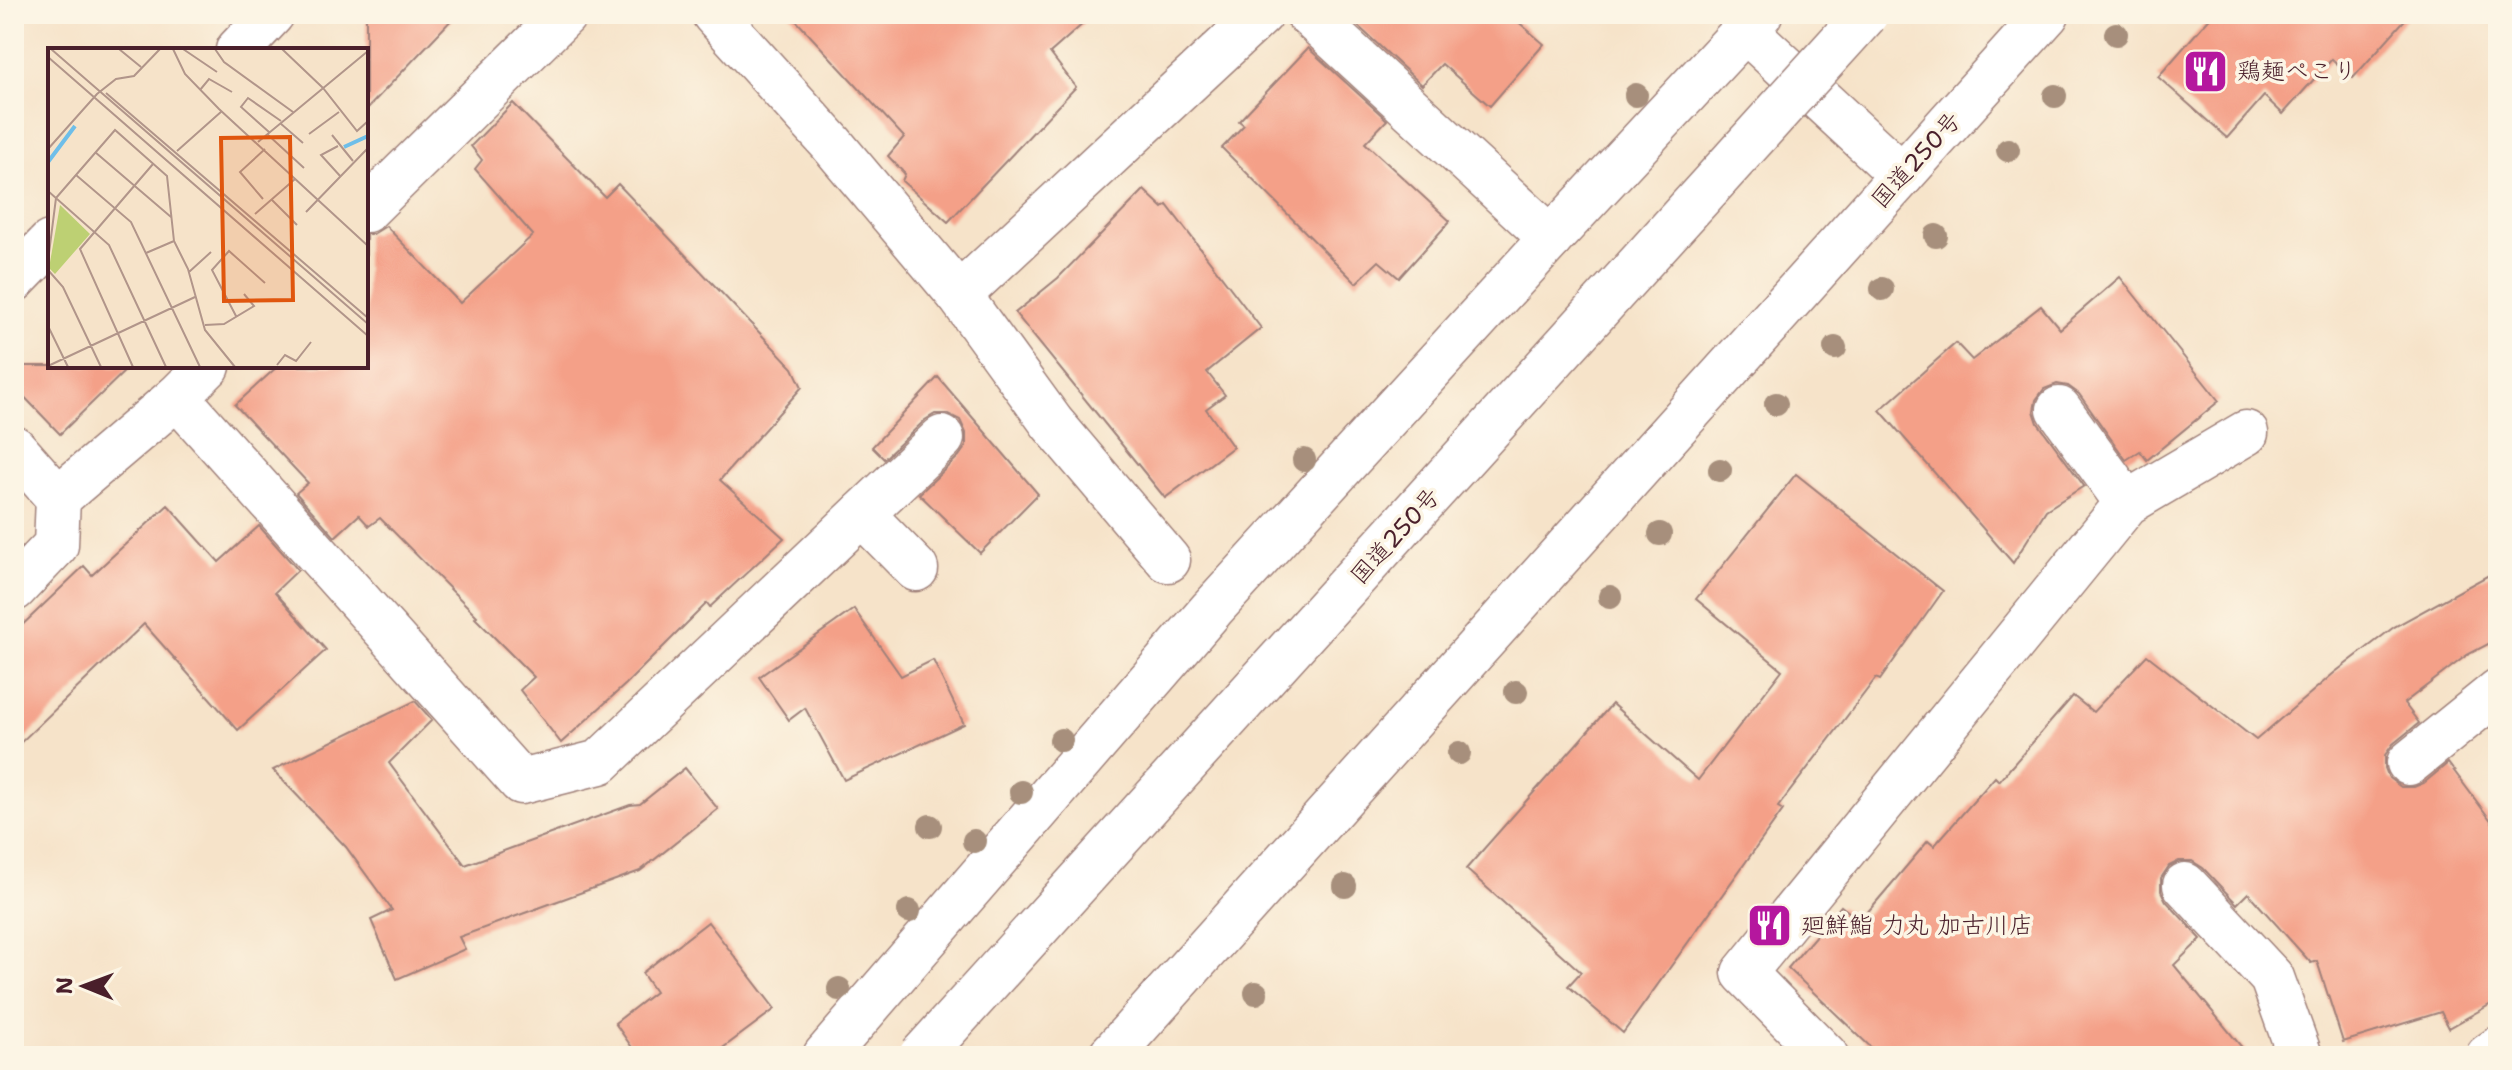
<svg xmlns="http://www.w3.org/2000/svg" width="2512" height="1070" font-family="'Shantell Sans','Klee One',sans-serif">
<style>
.building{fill:#f4a088}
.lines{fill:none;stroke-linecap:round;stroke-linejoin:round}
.street-casing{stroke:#a0817a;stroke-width:47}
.secondary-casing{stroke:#a0817a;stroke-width:47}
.highway-casing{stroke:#a0817a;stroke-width:47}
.street{stroke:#fff;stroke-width:44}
.secondary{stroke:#fff;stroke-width:44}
.highway{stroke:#fff;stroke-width:44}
.highway-bridge-casing{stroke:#a0817a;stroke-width:47;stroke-linecap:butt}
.highway-bridge{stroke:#fff;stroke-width:44}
.tree{fill:#a78f7c}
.labels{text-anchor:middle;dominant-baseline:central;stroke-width:7;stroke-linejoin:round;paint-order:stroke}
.poi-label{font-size:24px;fill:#4a1f2b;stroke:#fcf5e5;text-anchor:start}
.street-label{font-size:24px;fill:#4a1f2b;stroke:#fcf5e5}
.inset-river{fill:none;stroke:#6ebee9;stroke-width:4}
.inset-road{fill:none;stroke:#b1958a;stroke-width:2}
.view{fill:#e0560e;fill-opacity:0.15;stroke:#e0560e;stroke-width:4}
.inset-edge{fill:none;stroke:#4a1f2b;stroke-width:4}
</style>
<rect width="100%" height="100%" fill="#fcf5e5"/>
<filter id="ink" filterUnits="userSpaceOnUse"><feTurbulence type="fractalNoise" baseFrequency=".0125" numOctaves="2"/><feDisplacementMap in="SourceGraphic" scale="16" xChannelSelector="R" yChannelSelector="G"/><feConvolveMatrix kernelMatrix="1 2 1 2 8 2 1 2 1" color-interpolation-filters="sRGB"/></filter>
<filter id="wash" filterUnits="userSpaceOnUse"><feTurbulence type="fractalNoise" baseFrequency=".006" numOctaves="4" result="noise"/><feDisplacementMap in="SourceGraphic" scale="32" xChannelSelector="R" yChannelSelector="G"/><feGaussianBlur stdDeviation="1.8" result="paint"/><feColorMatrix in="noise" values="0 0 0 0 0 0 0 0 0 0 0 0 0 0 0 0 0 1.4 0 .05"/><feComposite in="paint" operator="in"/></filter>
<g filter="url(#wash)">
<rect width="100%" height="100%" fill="#f6e3c9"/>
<g id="blocks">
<g class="building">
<polygon points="366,14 457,14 366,110"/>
<polygon points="790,14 1094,14 1050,53 1076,87 948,222 902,181 905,174 888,156 904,137"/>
<polygon points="1345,14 1509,14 1544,44 1490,106 1442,64 1422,85"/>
<polygon points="2213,14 2410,14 2353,78 2332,59 2283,114 2264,96 2227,138 2158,77"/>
<polygon points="1308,48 1387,120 1365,143 1450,221 1399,278 1379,261 1356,283 1222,148 1244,125 1239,121"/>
<polygon points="513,103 605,197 618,184 793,368 802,387 720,480 784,538 710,607 707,603 626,684 561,743 520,690 534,677 475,618 477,616 380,518 369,526 359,515 335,537 296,493 308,483 235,405 278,366 366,366 366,234 373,234 386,226 460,303 533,235 475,169 482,160 471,146"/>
<polygon points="1144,190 1163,208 1167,205 1261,328 1207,372 1225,395 1206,409 1233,447 1165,498 1015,313 1058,278"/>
<polygon points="2120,277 2219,401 2147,460 2140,451 2126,460 2079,394 2068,386 2057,384 2044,389 2036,400 2034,411 2038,423 2084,486 2046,510 2013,563 1880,410 1956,343 1972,360 2041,306 2060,329"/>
<polygon points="14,366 130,366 60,434 14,386"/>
<polygon points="938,377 1038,494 980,553 919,494 959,456 966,446 966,433 960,420 948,414 935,414 925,420 884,459 872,447"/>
<polygon points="1796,474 1943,591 1880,680 1876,678 1778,807 1783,810 1623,1033 1568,986 1581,972 1466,869 1612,704 1698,780 1782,670 1696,599"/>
<polygon points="168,505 219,562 259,526 298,570 275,592 326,650 238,730 144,624 14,749 14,633 84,566 92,575"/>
<polygon points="2498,570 2498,639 2467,655 2404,703 2419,723 2393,744 2385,755 2385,768 2389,778 2401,787 2414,787 2424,783 2448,763 2498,830 2498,1000 2449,1028 2441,1012 2343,1042 2317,961 2311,963 2248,893 2237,904 2203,868 2192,861 2179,861 2169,866 2161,878 2161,891 2166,901 2201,939 2174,965 2249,1056 1880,1056 1788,968 1841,906 1860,921 1928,841 1934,846 1995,777 1999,781 2073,696 2093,712 2147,655 2256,740 2334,673 2394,627"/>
<polygon points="854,609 901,676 933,660 964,724 844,780 805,708 789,720 759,677"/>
<polygon points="415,701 432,720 389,763 465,865 630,805 640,804 685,768 718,809 640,871 459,937 465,949 397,979 371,920 392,910 346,847 273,770"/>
<polygon points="708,922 775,1009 712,1056 638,1056 615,1023 655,992 642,973"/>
</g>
</g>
</g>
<g filter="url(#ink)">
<use href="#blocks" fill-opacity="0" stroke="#a0817a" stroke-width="2"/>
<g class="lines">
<defs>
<g id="street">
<polyline points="714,14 831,143 959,295 1052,423 1168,560"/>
<polyline points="1308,14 1551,238"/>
<polyline points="1745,30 1902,175"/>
<polyline points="238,50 272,14"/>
<polyline points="366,210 565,14"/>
<polyline points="14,280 50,243"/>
<polyline points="959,295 1261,14"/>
<polyline points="177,397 521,782 600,762 942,438"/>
<polyline points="2059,409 2127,503"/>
<polyline points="14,448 58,498 56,545 14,589"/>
<polyline points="58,498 177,397 208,366"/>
<polyline points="862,514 916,569"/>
<polyline points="2409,763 2498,691"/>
<polyline points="2185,885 2272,978 2300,1056"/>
<polyline points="1826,1056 1744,973 2127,503 2246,433"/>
<polyline points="2488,1056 2498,1049"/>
</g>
<polyline id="secondary" points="825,1056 1212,609 1551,238 1760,14"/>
<polyline id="highway" points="1110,1056 2047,14"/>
</defs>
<use href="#street" class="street-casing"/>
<use href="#secondary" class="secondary-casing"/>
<use href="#highway" class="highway-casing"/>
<use href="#street" class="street"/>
<use href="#secondary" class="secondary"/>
<use href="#highway" class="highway"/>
<defs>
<polyline id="highway-bridge" points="921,1056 1866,14"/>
</defs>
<use href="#highway-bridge" class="highway-bridge-casing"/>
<use href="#highway-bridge" class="highway-bridge"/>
</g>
<g class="tree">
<circle cx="2116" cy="34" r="12"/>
<circle cx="1636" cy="95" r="12"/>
<circle cx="2055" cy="96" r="12"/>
<circle cx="2008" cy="150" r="12"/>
<circle cx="1936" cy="236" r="12"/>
<circle cx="1882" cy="289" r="12"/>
<circle cx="1835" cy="348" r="12"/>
<circle cx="1776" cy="404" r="12"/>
<circle cx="1304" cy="460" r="12"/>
<circle cx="1720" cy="470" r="12"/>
<circle cx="1660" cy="534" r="12"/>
<circle cx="1610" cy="597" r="12"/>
<circle cx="1516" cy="692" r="12"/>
<circle cx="1061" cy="740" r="12"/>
<circle cx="1459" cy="753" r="12"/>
<circle cx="1021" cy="792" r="12"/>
<circle cx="930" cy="826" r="12"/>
<circle cx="974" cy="841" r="12"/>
<circle cx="1345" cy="886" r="12"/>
<circle cx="909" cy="911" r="12"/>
<circle cx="839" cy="989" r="12"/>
<circle cx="1256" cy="993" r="12"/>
</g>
</g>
<defs>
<symbol id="restaurant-square" viewBox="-11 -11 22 22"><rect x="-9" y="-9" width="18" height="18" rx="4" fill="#b5179e" stroke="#fcf5e5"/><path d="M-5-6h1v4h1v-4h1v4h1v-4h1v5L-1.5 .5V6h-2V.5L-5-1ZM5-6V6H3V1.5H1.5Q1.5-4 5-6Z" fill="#fff"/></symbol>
</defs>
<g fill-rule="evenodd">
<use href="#restaurant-square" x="2180" y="46" width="51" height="51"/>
<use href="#restaurant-square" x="1744" y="900" width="51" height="51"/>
</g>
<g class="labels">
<g class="poi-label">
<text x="2237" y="71">鶏麺ぺこり</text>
<text x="1801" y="925">廻鮮鮨 力丸 加古川店</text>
</g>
<g class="street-label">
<text transform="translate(1916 160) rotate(-48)">国道250号</text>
<text transform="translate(1395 536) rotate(-48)">国道250号</text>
</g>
</g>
<g transform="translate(48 48)">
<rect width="320" height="320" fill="#f6e3c9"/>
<path d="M12 157 42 186 7 226 1 220Z" fill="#bdd073"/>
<path class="inset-river" d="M296 99 320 88M0 114 27 78"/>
<path class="inset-road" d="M3 1 320 276M71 1 93 19M125 1 137 26 171 61 320 198M135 1 169 24M167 1 176 14 245 64M234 1 275 40 309 83 320 73M0 9 320 288M152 42 161 31 184 44M58 45 320 270M232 75 255 95M221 84 193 59 200 50 233 73M219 86 256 120M261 86 291 64M284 87 305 113M210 94 320 3M290 98 273 107 293 129M0 101 49 46 68 31 86 28 112 1M129 103 174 63M47 104 123 169M28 127 83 174 152 319M0 143 61 197 118 319M215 151 192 124 217 101M224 152 249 177M258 164 320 100M207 166 247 131M98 205 126 193M0 213 8 150 67 82 119 128 126 193 140 221 157 282 187 319M0 222 15 239 53 319M141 224 163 204M188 268 164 222 181 203 217 235M157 277 176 276 206 258 196 246M0 278 20 319M229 317 237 307 248 313 263 294M0 318 147 249M85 319 32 201 105 116"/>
<path class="view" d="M242 89 245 252 176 253 173 90Z"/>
<rect width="320" height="320" class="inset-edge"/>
</g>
<rect width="2512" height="1070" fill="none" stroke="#fcf5e5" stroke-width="48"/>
<g transform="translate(84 986) rotate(271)" stroke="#fcf5e5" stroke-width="6" paint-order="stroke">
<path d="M0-6L14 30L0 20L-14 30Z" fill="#4a1f2b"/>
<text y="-12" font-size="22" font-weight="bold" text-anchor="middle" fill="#4a1f2b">N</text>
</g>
</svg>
